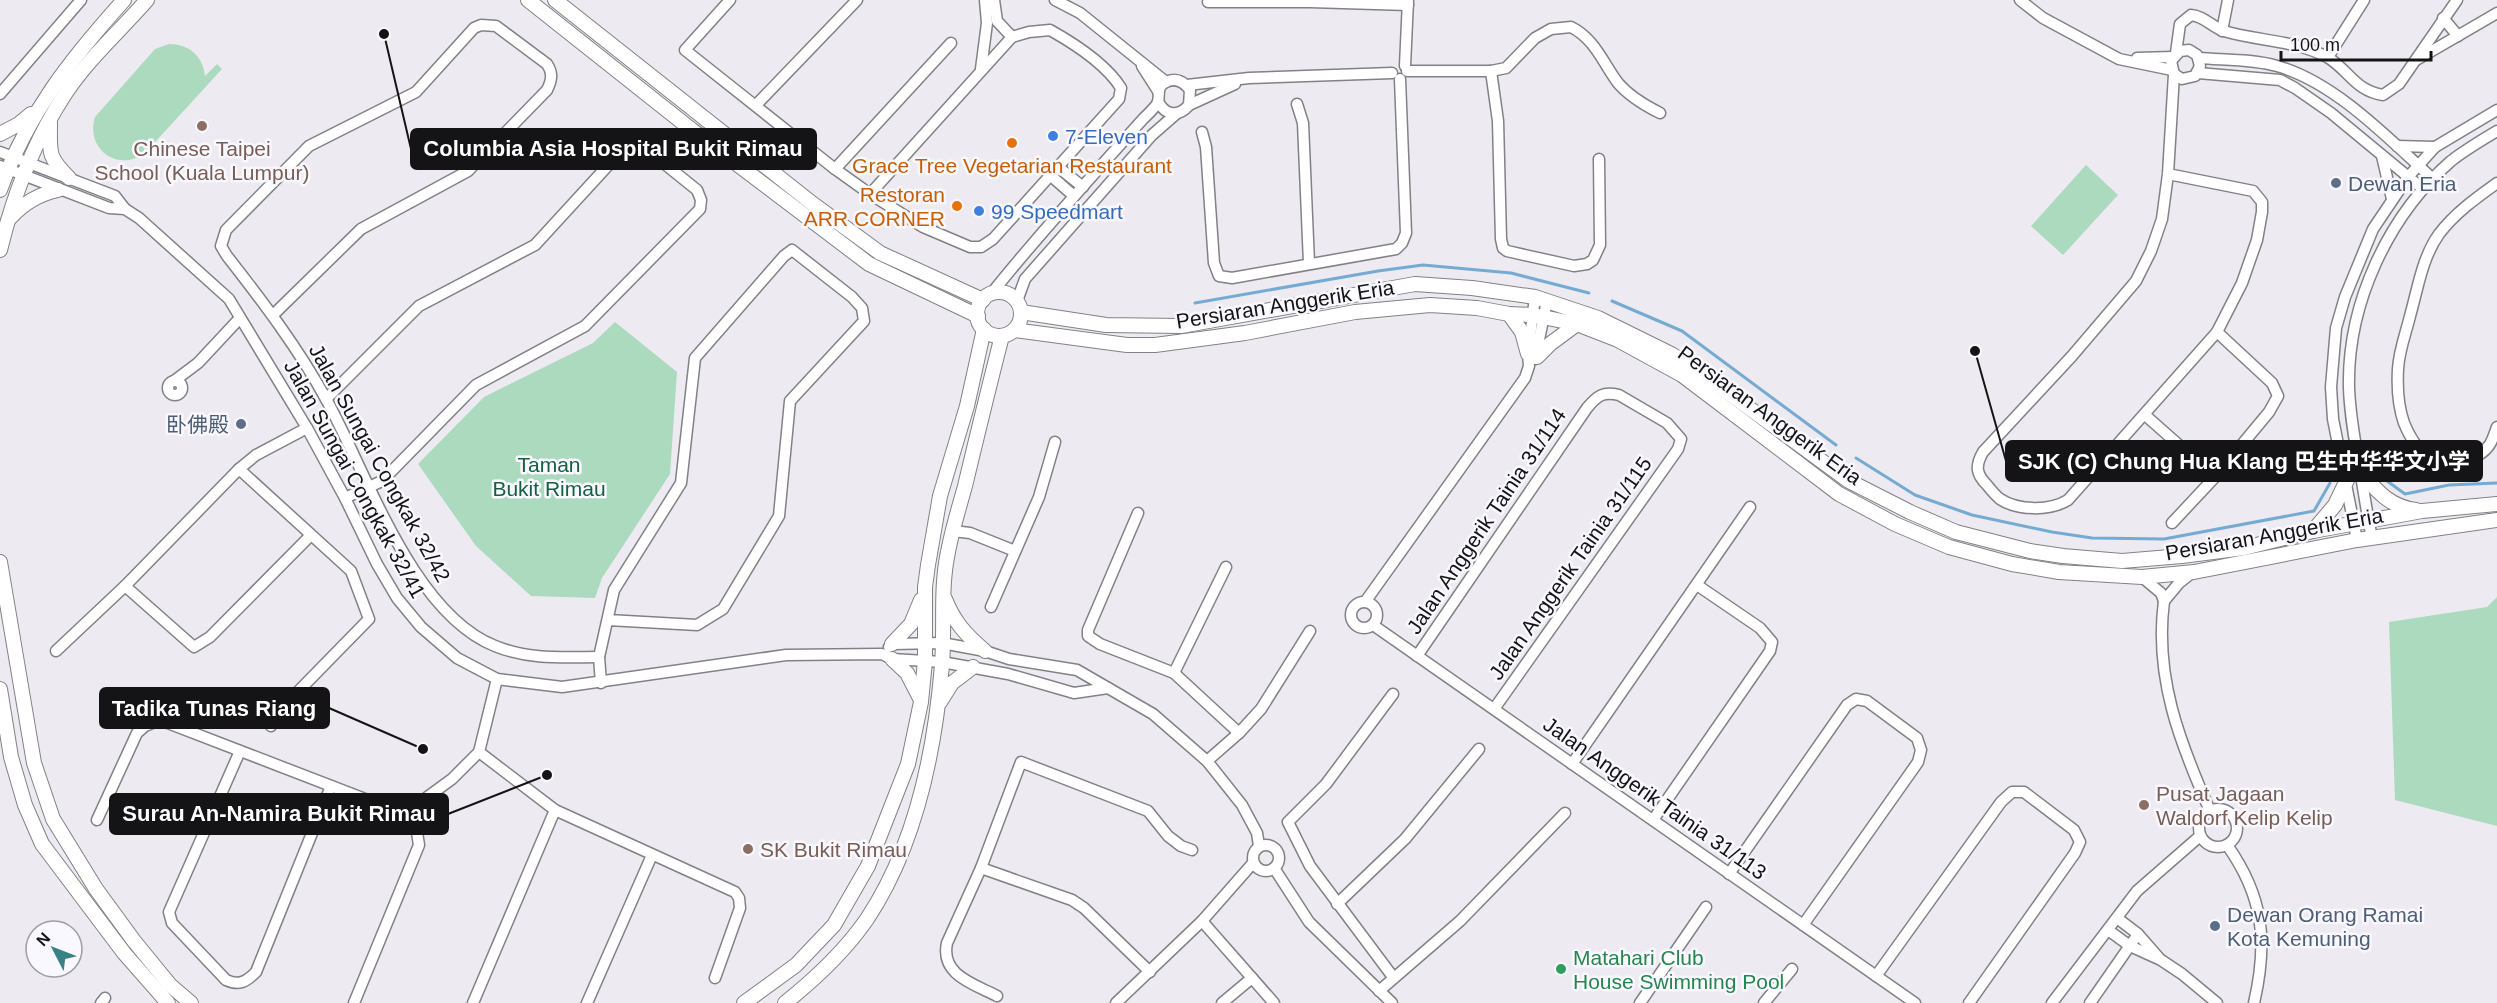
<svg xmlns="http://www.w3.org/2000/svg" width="2497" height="1003" font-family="Arial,'Noto Sans SC',sans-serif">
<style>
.green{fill:#abdabf}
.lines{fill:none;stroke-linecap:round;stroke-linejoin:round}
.stream{stroke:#75abd2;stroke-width:3}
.minor-casing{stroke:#828187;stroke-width:13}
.major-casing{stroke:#828187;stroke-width:16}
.minor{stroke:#fff;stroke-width:10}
.major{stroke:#fff;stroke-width:14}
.education-dot{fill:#8d6e63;stroke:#faf8ff;stroke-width:2}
.shop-dot{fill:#3f7fe0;stroke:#faf8ff;stroke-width:2}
.food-dot{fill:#e8710a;stroke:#faf8ff;stroke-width:2}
.service-dot{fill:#5c6f8a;stroke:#faf8ff;stroke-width:2}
.leisure-dot{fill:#2e9e5b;stroke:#faf8ff;stroke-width:2}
.labels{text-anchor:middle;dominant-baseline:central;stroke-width:5;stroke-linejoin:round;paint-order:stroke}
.shop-label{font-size:21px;fill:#366cbe;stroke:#faf8ff;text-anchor:start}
.education-label{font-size:21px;fill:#785e54;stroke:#faf8ff;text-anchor:start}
.food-label{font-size:21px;fill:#c56008;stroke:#faf8ff}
.service-label{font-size:21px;fill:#4e5e75;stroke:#faf8ff;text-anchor:start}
.street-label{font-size:21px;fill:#141416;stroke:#faf8ff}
.park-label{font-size:21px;fill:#166040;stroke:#faf8ff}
.leisure-label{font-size:21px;fill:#27864d;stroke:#faf8ff;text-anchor:start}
.leader{fill:none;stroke:#141416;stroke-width:2}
.callout-dot{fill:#141416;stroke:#faf8ff;stroke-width:2}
.callout{fill:#141416;stroke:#141416;stroke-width:2}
.callout-label{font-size:22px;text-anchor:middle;font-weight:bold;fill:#fff}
</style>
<rect width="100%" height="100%" fill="#edebf1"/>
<g class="green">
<path d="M169 44C189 44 203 56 205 76L217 64 222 69 145 153C118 173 85 149 95 117L155 49Z"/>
<polygon points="2086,165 2118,195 2063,255 2031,226"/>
<polygon points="615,322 677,372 670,474 602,578 595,598 531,596 476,546 418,464 484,397 593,343"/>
<polygon points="2497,597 2497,826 2395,800 2389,622 2487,607"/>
</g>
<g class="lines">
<g class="stream">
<polyline points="1612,301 1682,331 1836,445"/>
<polyline points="1195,303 1378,271 1423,265 1511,273 1589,293"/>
<polyline points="1856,458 1915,495 1972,515 2052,532 2092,538 2164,539 2314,511 2330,483"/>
<polyline points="2376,473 2405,494 2449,485 2497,483"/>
</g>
<defs>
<g id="minor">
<path d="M730 0 685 50 835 169 870 194 923 227 970 247H981L993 239 1119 99 1121 88C1106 64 1075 44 1050 30L1029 32 1012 37 870 194"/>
<polyline points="994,0 997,21 1012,37"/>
<polyline points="1055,0 1080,13 1166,82"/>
<polyline points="2020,0 2043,18 2119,59 2172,70"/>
<polyline points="1208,2 1310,2 1408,5"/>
<polyline points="2443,18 2458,36"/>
<polyline points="2222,31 2228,0"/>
<path d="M2176 53 2180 24 2191 15C2204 16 2212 27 2224 31 2257 41 2295 40 2327 57 2348 69 2355 91 2383 95L2399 84 2457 0"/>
<polyline points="2328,57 2364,0"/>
<polyline points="2137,58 2173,57"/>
<path d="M2199 58C2224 60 2253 59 2277 66 2335 82 2389 139 2433 179"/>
<polyline points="2418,59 2497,13"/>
<polyline points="1142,66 1158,91"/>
<polyline points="1405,66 1408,0"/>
<polyline points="981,69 987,23 985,0"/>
<path d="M1407 71H1491L1506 68 1535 38 1551 29 1571 27C1595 39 1603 63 1618 83 1629 96 1644 105 1660 113"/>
<polyline points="1491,71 1498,121 1501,239 1503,248 1507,251 1574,266 1587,264 1593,260 1600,245 1599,159"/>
<polyline points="2198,73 2280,80 2295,88 2331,113 2423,189"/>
<polyline points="1187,85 1249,78 1392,73"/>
<polyline points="0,94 81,0"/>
<polyline points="1297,104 1303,123 1309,263"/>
<polyline points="756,105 857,0"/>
<polyline points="1189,105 1235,84"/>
<polyline points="1202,132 1206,147 1214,263 1219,276 1232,278 1396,249 1402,243 1406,233 1400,79"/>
<polyline points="2397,146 2435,147"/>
<polyline points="0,152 115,196 125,209"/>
<polyline points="2382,156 2392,199"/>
<polyline points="0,166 109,208 125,209 139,218 229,299 307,428 345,498 377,564 397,598 421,627 457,658 497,679 562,687 786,655 882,654 892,659 942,662 1008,674 1074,693 1108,688"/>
<polyline points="1058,167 1083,187"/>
<polyline points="835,169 951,43"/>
<path d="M2168 174 2253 191 2262 202V212L2257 240 2242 283 2217 332 2068 500C2050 511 2018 511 2000 499 1995 495 1991 490 1987 485 1976 474 1975 466 1983 452L2072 356 2136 281 2151 251 2162 219 2168 174 2174 74 2171 61 2180 51 2189 50 2197 55 2200 66 2195 76 2182 79 2174 74"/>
<polyline points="1050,175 1074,196"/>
<path d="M2497 183C2476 198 2455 213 2439 234 2422 258 2418 288 2410 316 2406 333 2399 350 2398 369 2397 387 2398 406 2404 423 2409 435 2416 449 2428 456 2446 466 2479 462 2490 444 2493 439 2495 432 2497 427"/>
<path d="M991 294C1039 234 1091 177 1143 119 1147 115 1156 107 1158 102 1160 94 1156 87 1166 82 1176 77 1184 82 1190 90L1189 105C1179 117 1165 116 1158 101"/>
<polyline points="1017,301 1025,279 1152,135 1176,114"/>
<path d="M273 315 361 229 468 171 547 90C552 80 553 73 547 64L496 26 481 25 474 28 416 92 309 146 226 230 221 246 227 256C263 302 298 348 326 399 367 473 412 613 495 646 529 660 564 657 599 657"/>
<polyline points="1535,359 1547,301"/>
<circle cx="175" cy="388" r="7"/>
<polyline points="174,381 198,363 240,318"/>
<polyline points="326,399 419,306 535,245 624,148 635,144 646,149 697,190 701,200 700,209 585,326 476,385 382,481 345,498"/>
<polyline points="2145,415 2215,477"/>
<polyline points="239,469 351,571 369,619 279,711 271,726"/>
<polyline points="1138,513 1088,630 1088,636 1100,644 1174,673 1239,733"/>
<polyline points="2172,523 2215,477 2269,412 2278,396 2272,383 2217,332"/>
<polyline points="953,531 970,533 1015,551"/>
<path d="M2372 538C2367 515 2364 492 2360 470 2355 443 2350 416 2349 388 2347 304 2388 216 2451 161 2465 150 2482 140 2497 131"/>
<polyline points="2357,540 2333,419 2331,387 2336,328 2345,297 2373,229 2408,177 2435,147 2497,110"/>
<polyline points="2142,577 2161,593 2164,601 2179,583 2193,572"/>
<polyline points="125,586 194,647 210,637 310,536"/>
<path d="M2164 601C2154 677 2180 743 2210 811"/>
<polyline points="1365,602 1525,378 1529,366 1528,354 1535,297"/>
<circle cx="1364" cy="615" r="13"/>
<polyline points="991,607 1039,497 1055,442"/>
<polyline points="1373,625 1915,1003"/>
<polyline points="889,647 892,644 942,643 985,651 1009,659 1077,670 1153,714 1207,761 1242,805 1257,833 1259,846"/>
<polyline points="56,651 125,586 239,469 256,455 307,428"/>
<path d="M1417 656 1587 408C1597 396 1603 391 1619 395L1667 423 1681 439 1678 449 1494 709"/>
<polyline points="1174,673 1226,567"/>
<polyline points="601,683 599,657 614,590 681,483 695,358 784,256 792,250 852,297 862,308 864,321 790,401 779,516 723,609 697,625 608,620"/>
<polyline points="1393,694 1326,784 1288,822 1310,866 1393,977"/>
<path d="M240 751 169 912 172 923 226 980C239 986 246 982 256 972L331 786"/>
<polyline points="479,752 555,810 735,892 739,898 740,908 715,978"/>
<polyline points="1207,761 1239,733 1261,709 1310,631"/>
<polyline points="1572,764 1750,507"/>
<circle cx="2218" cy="828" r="19"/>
<polyline points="404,814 452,779 479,752 497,679"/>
<polyline points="97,820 137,733 145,726 160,720 404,814 416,826 419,845 354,1003"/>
<polyline points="1653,820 1770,651 1772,642 1760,628 1697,585"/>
<circle cx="1266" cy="858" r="13"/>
<path d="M2227 845C2264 897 2268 942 2254 1003"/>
<polyline points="981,868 1072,900 1084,908 1150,972"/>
<polyline points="1274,868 1309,922 1392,1003"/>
<polyline points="1729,874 1847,705 1856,699 1867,701 1917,738 1921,750 1918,762 1803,925"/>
<polyline points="1337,904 1405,839 1479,749"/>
<polyline points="2117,918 2138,934 2159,958"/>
<polyline points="1202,921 1274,1003"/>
<polyline points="2108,930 2130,946 2161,960 2182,974 2217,1003"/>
<polyline points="1876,976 2001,802 2012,792 2024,792 2074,830 2080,842 2075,853 1969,1003"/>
<polyline points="1379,991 1460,921 1565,813"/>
<path d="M997 996C974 984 940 975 947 943L981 868 1021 762 1148 811 1168 836 1181 846 1192 850"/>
<polyline points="101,1003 105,998"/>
<polyline points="473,1003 555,810"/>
<polyline points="587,1003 652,855"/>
<polyline points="1116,1003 1202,921 1253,863"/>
<polyline points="1222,1003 1252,978"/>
<polyline points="1640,1003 1706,907"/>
<polyline points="1764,1003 1792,969"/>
<polyline points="2052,1003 2137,891 2200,836"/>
<polyline points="2090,1003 2138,934"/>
</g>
<g id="major">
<polyline points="528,0 692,130 869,264 978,316"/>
<polyline points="555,0 813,204 880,253 983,300"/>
<path d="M50 123C50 153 47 156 69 178"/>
<polyline points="0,134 19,124 31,114"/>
<path d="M0 190C28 113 70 60 124 0"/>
<path d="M11 217C24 203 39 194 58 190"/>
<path d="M0 250C13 197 35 140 65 94 88 59 120 31 147 0"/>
<circle cx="999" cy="314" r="22"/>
<polyline points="1021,312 1106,325 1181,326 1415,284 1472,288 1535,297 1598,318 1671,354 1704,375 1849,481 1910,512 1956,532 2030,551 2063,556 2122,561 2182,556 2244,548 2313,531 2422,511 2497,504"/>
<polyline points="1509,314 1522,332 1528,354"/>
<polyline points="1014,330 1127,345 1155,345 1245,333 1355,312 1430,305 1477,308 1509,314 1533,315 1577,324 1618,340 1682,375 1839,494 1895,524 1949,547 2012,564 2059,572 2142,577 2194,572 2357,540 2497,520"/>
<polyline points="1537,357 1550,344 1577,324"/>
<path d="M2360 472C2377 491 2390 507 2416 510"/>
<polyline points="2313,531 2335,505 2347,480"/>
<polyline points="0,562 34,763 53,819 96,889 134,941 170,985 191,1003"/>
<path d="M945 599C954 622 966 635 985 651"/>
<polyline points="892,644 911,624 921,600"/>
<polyline points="892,659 907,673 921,700"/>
<polyline points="0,689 11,757 25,805 42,844 124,953 168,1003"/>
<polyline points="940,702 952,683 973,667"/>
<polyline points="744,1003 796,965 834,925 868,866 908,764 921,702 925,661 925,587 928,565 940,496 967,406 984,329"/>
<path d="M785 1003C815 979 845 951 867 919 915 847 935 750 942 665 945 627 940 589 948 552 952 530 959 508 965 486 977 436 989 386 1002 336"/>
</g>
</defs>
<use href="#minor" class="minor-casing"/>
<use href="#major" class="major-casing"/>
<use href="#minor" class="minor"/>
<use href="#major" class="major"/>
</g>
<g class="education-dot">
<circle cx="202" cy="126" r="6"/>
<circle cx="2144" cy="805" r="6"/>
<circle cx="748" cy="849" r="6"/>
</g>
<g class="shop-dot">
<circle cx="1053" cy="136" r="6"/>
<circle cx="979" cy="211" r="6"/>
</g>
<g class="food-dot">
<circle cx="1012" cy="143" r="6"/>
<circle cx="957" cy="206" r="6"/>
</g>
<g class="service-dot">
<circle cx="2336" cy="183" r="6"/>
<circle cx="241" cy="424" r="6"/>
<circle cx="2215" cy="926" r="6"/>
</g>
<circle class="leisure-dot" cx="1561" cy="969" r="6"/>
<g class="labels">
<g class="shop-label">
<text x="1065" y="136">7-Eleven</text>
<text x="991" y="211">99 Speedmart</text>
</g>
<g class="education-label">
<text x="202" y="148" text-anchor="middle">Chinese Taipei<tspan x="202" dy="24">School (Kuala Lumpur)</tspan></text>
<text x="2156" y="793">Pusat Jagaan<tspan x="2156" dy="24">Waldorf Kelip Kelip</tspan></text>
<text x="760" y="849">SK Bukit Rimau</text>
</g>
<g class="food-label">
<text x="1012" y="165">Grace Tree Vegetarian Restaurant</text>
<text x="945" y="194" text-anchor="end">Restoran<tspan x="945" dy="24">ARR CORNER</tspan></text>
</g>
<g class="service-label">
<text x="2348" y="183">Dewan Eria</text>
<text x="229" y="424" text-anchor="end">卧佛殿</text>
<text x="2227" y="914">Dewan Orang Ramai<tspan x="2227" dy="24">Kota Kemuning</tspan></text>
</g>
<g class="street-label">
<text transform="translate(1285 304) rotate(-9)">Persiaran Anggerik Eria</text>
<text transform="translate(1770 415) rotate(36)">Persiaran Anggerik Eria</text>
<text transform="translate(380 463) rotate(61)">Jalan Sungai Congkak 32/42</text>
<text transform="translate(355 479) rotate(61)">Jalan Sungai Congkak 32/41</text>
<text transform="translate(1486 521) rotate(-56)">Jalan Anggerik Tainia 31/114</text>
<text transform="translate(2274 534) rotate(-10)">Persiaran Anggerik Eria</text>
<text transform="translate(1570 568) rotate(-55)">Jalan Anggerik Tainia 31/115</text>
<text transform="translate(1655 798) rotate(35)">Jalan Anggerik Tainia 31/113</text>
</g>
<g class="park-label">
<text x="549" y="464">Taman<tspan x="549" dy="24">Bukit Rimau</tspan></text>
</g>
<g class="leisure-label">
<text x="1573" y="957">Matahari Club<tspan x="1573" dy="24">House Swimming Pool</tspan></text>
</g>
</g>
<path class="leader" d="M384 34L411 149M1975 351L2006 461M423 749L329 708M547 775L448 814"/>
<g class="callout-dot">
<circle cx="384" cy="34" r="6"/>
<circle cx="1975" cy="351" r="6"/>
<circle cx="423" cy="749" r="6"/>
<circle cx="547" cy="775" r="6"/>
</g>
<g class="callout">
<rect x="411" y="129" width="405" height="40" rx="6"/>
<rect x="2006" y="441" width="476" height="40" rx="6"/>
<rect x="100" y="688" width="229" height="40" rx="6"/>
<rect x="110" y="794" width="338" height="40" rx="6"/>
</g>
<g class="callout-label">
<text x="613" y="156">Columbia Asia Hospital Bukit Rimau</text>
<text x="2244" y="469">SJK (C) Chung Hua Klang 巴生中华华文小学</text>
<text x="214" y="716">Tadika Tunas Riang</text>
<text x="279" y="821">Surau An-Namira Bukit Rimau</text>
</g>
<g transform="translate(54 949) rotate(312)"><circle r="28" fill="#faf8ff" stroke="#9e9da2" stroke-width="1.5"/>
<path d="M0-4.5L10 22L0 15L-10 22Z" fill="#388184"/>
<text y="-9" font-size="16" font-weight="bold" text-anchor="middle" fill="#141416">N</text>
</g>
<path d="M2281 51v9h150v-9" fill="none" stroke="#141416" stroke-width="3"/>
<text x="2290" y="51" font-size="18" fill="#141416" stroke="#faf8ff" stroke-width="4.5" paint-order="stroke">100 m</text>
</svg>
